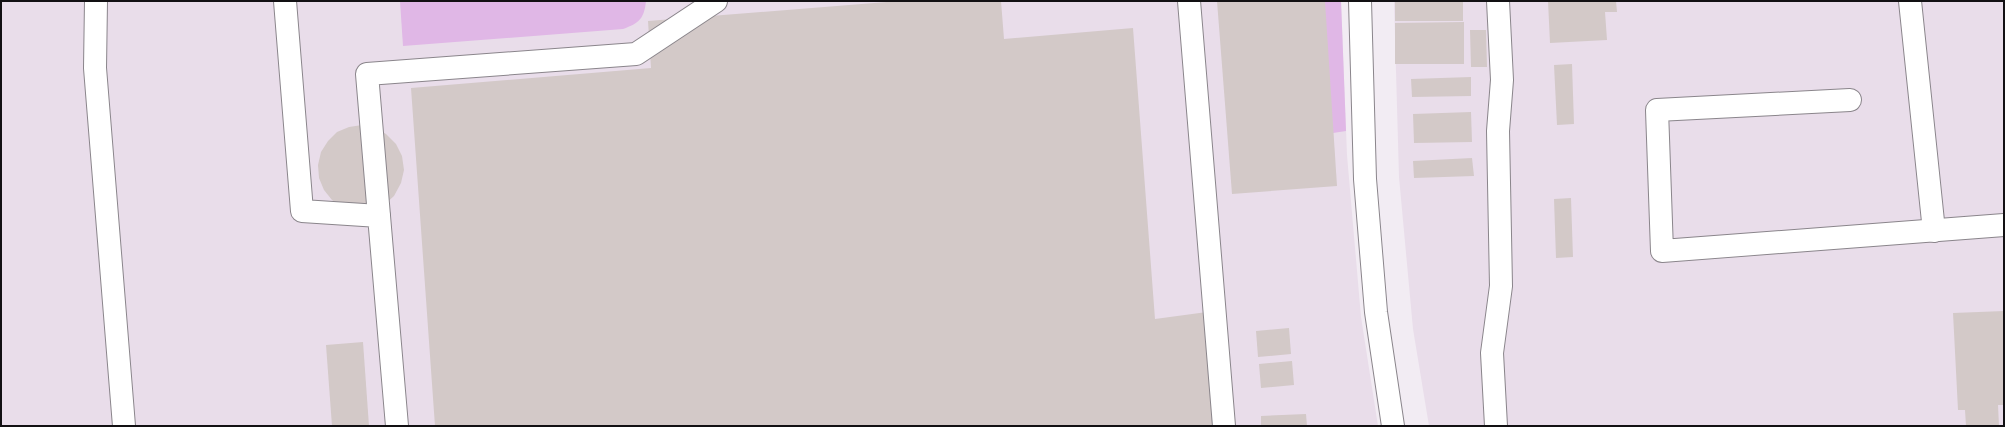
<svg xmlns="http://www.w3.org/2000/svg" width="2005" height="427" font-family="'PT Sans',sans-serif">
<style>
.built{fill:#e9ddea}
.green{fill:#e0b7e6}
.building{fill:#d3c9c8}
.lines{fill:none;stroke-linecap:round;stroke-linejoin:round}
.minor-casing{stroke:#8a858b;stroke-width:24}
.minor{stroke:#fff;stroke-width:22}
</style>
<rect width="100%" height="100%" fill="#f2ecf3"/>
<g class="built">
<polygon points="1,1 1341,1 1347,155 1361,317 1378,426 1,426"/>
<polygon points="1394,1 2004,1 2004,426 1429,426 1413,329 1399,177"/>
</g>
<g class="green">
<path d="M400 1H646C644 19 639 23 623 29L403 46Z"/>
<polygon points="1323,1 1341,1 1346,131 1333,133"/>
</g>
<g class="building">
<polygon points="899,1 1001,1 1004,39 1133,28 1155,319 1207,312 1215,426 435,426 411,88 651,68 648,21"/>
<polygon points="1217,1 1325,1 1337,186 1232,194"/>
<rect x="1395" y="1" width="68" height="20"/>
<polygon points="1548,1 1616,1 1617,12 1605,12 1607,40 1550,43"/>
<polygon points="1464,22 1464,64 1395,64 1395,23"/>
<polygon points="1470,30 1486,30 1487,67 1471,67"/>
<polygon points="1572,64 1574,124 1557,125 1554,65"/>
<polygon points="1471,77 1471,96 1412,97 1411,79"/>
<polygon points="1471,112 1472,142 1414,143 1413,114"/>
<polygon points="362,125 375,128 386,134 396,144 402,156 404,170 401,183 394,196 384,205 344,208 332,200 324,190 319,178 318,165 321,152 328,141 337,132 349,127"/>
<polygon points="1472,158 1474,176 1414,178 1413,161"/>
<polygon points="1571,198 1573,257 1556,258 1554,199"/>
<polygon points="2004,311 2004,405 1998,405 1999,426 1966,426 1965,410 1958,410 1953,313"/>
<polygon points="1289,328 1291,354 1258,357 1256,331"/>
<polygon points="363,342 369,426 332,426 326,345"/>
<polygon points="1292,361 1294,385 1261,388 1259,364"/>
<polygon points="1306,414 1307,426 1261,426 1261,416"/>
</g>
<g class="lines">
<defs>
<g id="minor">
<polyline points="96,1 95,68 124,426"/>
<polyline points="285,1 302,211 379,216 397,426"/>
<polyline points="1189,1 1224,426"/>
<polyline points="1360,1 1365,179 1376,312 1393,426"/>
<polyline points="1910,1 1934,231"/>
<polyline points="1850,100 1657,110 1662,251 2004,225"/>
<polyline points="379,216 367,74 636,54 716,1"/>
<polyline points="1496,426 1492,353 1501,286 1498,131 1502,80 1498,1"/>
</g>
</defs>
<use href="#minor" class="minor-casing"/>
<use href="#minor" class="minor"/>
</g>
<rect width="2005" height="427" fill="none" stroke="#121013" stroke-width="4"/>
</svg>
